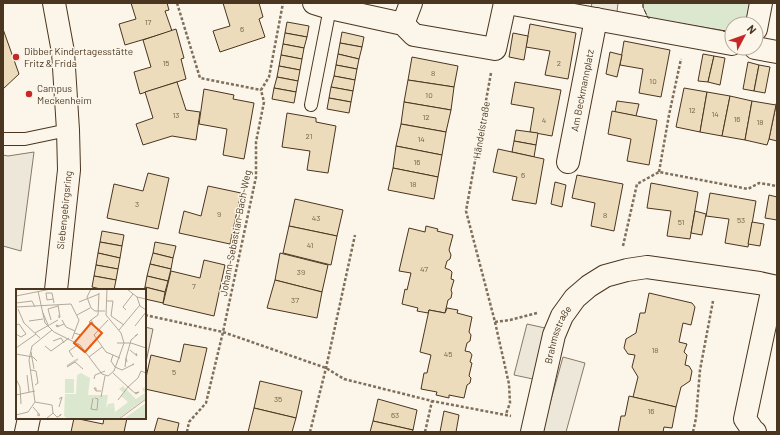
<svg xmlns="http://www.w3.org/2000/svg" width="780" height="435" font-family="Barlow,sans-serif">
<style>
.green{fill:#dce7d0;stroke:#887966}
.parking{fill:#ede7d9;stroke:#887966}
.building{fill:#ecdcbc;stroke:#4a3520}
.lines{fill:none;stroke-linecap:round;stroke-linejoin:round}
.lane-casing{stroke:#4a3520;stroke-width:14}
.street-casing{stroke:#4a3520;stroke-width:24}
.secondary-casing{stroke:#4a3520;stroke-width:24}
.path{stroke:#7f6f5c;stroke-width:2.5;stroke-dasharray:3 2;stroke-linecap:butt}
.lane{stroke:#fbf6e9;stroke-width:12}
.street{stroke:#fbf6e9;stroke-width:22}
.secondary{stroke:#fbf6e9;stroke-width:22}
.fence{stroke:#4a3520;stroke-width:1;stroke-dasharray:5 2;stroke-linecap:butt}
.poi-dot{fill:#c62828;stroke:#fbf6e9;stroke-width:1.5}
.labels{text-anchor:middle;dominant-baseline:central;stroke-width:3;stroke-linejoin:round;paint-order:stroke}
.number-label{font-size:8px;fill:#725f47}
.poi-label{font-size:10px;fill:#4a3520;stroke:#fbf6e9;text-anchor:start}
.street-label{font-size:10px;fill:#4a3520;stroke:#fbf6e9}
.inset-river{fill:none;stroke:#c9cecd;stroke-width:2}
.inset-road{fill:none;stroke:#b4a999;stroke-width:1}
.view{fill:#e8590c;fill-opacity:0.15;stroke:#e8590c;stroke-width:2}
.inset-edge{fill:none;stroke:#4a3520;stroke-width:2}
</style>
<rect width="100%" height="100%" fill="#fbf6e9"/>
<polygon class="green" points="643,3 753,3 749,24 732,24 732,32 648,18 643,7"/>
<g class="parking">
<polygon points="592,3 618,3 617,12 591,7"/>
<polygon points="34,152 21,251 3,246 3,155 8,156"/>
<polygon points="527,324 545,328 533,379 514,375"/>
<polygon points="145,327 153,329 145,367"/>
<polygon points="563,357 585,363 566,432 542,432"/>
</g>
<g class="building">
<polygon points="131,3 167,3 169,10 165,11 172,31 125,45 119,24 136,19"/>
<polygon points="223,3 259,3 263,17 259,19 265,37 220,52 213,31 230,26"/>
<polygon points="287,22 309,26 307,37 285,33"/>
<polygon points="530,24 576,33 568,79 545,75 550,51 526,47"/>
<polygon points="3,29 19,74 3,89"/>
<polygon points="176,29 184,58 181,59 186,79 140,94 134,72 151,67 143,40"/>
<polygon points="342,32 364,37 362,47 340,43"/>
<polygon points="285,33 307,37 304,48 283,44"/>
<polygon points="513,33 528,36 524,60 509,57"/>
<polygon points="624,41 670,50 661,97 639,93 643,69 620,65"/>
<polygon points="340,43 362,47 359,59 338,54"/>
<polygon points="283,44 304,48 302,59 281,55"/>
<polygon points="610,52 622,55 617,77 606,74"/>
<polygon points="338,54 359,59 357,69 336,65"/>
<polygon points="703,54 714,56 708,82 698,81"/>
<polygon points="281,55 302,59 300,70 279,66"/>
<polygon points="714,56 725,58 720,85 708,82"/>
<polygon points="412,57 458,66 454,87 408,80"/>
<polygon points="748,62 759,65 754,91 743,89"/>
<polygon points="336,65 357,69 355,80 334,76"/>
<polygon points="759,65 770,67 765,93 754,91"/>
<polygon points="279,66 300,70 298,81 277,77"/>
<polygon points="334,76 355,80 353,91 331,87"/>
<polygon points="277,77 298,81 296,92 274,88"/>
<polygon points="408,80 454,87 451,110 404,102"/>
<polygon points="177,82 186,110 200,112 196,140 172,136 143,145 136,124 153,118 145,92"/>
<polygon points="515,82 561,90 552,136 530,132 534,108 511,104"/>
<polygon points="331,87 353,91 351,102 329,98"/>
<polygon points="274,88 296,92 294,103 272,99"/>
<polygon points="684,88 707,92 700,132 676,127"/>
<polygon points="204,89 234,95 233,99 254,103 244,159 223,155 227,129 199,124"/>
<polygon points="707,92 730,96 722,136 700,132"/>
<polygon points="730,96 752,101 745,140 722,136"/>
<polygon points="329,98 351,102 349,113 327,109"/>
<polygon points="777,100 777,141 769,139"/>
<polygon points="617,101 639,104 636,116 615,112"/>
<polygon points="752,101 776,105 769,139 767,145 745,140"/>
<polygon points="404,102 451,110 446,132 401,124"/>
<polygon points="612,111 657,120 649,165 627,161 631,139 608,134"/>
<polygon points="287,113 316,118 316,122 336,126 328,173 307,170 310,151 282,147"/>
<polygon points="401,124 446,132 442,155 396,146"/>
<polygon points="516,130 538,133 536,145 514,141"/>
<polygon points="514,141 536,145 534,157 512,152"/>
<polygon points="396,146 442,155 438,177 393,168"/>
<polygon points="498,149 544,159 536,204 512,200 517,177 493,172"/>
<polygon points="393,168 438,177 434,199 388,190"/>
<polygon points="148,173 169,178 158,229 107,218 114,184 143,191"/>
<polygon points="577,175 623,184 614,231 591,226 595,203 572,198"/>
<polygon points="555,182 566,185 562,207 551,204"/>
<polygon points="651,183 698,192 690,239 667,236 671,211 647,208"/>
<polygon points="208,186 241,193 230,244 179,233 184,211 201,216"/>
<polygon points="710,193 756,201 748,247 725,243 729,219 706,216"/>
<polygon points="769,195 777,197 777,220 765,218"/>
<polygon points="295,199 343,210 337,236 289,226"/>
<polygon points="695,211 706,214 702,235 691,233"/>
<polygon points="752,222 764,224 760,246 748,244"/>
<polygon points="289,226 337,236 331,265 283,253"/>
<polygon points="426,226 438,229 437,231 453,235 449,250 451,255 450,259 447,261 445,268 450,270 452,272 451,279 454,280 451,290 452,293 451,298 448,300 445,313 429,310 428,313 417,311 418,308 402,304 405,289 407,290 411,273 399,271 409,228 425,232"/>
<polygon points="102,231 124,235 122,246 100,242"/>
<polygon points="100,242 122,246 120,258 98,253"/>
<polygon points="155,242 176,246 173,258 153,253"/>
<polygon points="98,253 120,258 118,269 96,265"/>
<polygon points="153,253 173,258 171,269 150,264"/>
<polygon points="280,253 328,265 322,292 275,280"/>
<polygon points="204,260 225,265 214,316 163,304 171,271 200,278"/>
<polygon points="150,264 171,269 168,281 147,276"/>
<polygon points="96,265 118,269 116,280 94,276"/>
<polygon points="94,276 116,280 114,290 105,290 92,287"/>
<polygon points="147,276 168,281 165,292 145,287"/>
<polygon points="275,280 322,292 317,318 267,308"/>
<polygon points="145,287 165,292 163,303 145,299 145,290 144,290"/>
<polygon points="649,293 692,303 695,307 691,325 683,323 679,342 687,344 684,352 687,355 685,365 689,366 692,371 690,381 681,387 676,407 633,397 638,377 632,367 635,355 628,354 624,348 626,339 636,333 640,313 645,313"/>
<polygon points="447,308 458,310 457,313 472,317 469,332 471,335 470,341 467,343 465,351 470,352 472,355 470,362 472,363 469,376 471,378 470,383 467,385 464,398 449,395 449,398 436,395 437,392 421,389 424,373 427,373 431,355 420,352 429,310 445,313"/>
<polygon points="184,344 207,348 195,400 145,389 145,382 151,355 180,362"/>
<polygon points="260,381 302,391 296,418 254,408"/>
<polygon points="629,396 676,407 672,428 664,427 663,432 618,432 621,416 625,416"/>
<polygon points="378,399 417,410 413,430 373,421"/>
<polygon points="254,408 296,418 292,432 248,432"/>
<polygon points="444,411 459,415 456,432 440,432"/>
<polygon points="74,418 103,424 104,418 127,418 124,432 71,432"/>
<polygon points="158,418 179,423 177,432 154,432"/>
<polygon points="373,421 413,430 412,432 370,432"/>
</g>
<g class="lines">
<defs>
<g id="lane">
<polyline points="311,105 330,8"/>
<polyline points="3,139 25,139 68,130"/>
</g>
<g id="street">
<polyline points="314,3 330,8 403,24 414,35 495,49 505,3"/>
<polyline points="508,3 732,44"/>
<polyline points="403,24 411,3"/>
<polyline points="756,29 761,3"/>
<polyline points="755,48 777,52"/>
<path id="s1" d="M568 162 596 19"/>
<path id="s2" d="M532 432 554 335 562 316 575 298 589 286 605 276 627 270 647 267 759 283 777 287"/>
<polyline points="755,432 754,432 745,419 773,287"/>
</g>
<g id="secondary">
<polyline points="54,3 63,52 68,130 69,170 56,290"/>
<polyline points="26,432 29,418"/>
</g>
</defs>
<use href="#lane" class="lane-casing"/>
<use href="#street" class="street-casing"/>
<use href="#secondary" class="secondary-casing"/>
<g class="path">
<polyline points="177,3 200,78 261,90"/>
<polyline points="491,73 466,211 495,322 509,384 510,403 506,414"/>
<polyline points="659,172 669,115 681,59"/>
<polyline points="623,246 637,184 659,172 748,189 759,183 777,186"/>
<polyline points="145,315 223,332 326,368 344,379 432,401 511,416"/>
<polyline points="495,322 510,320 537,313"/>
<polyline points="187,432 189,422 206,403 223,332 256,177 256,142 264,102 261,90 269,77 283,3"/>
<polyline points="310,432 326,368 355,235"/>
<polyline points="425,432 432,401"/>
<polyline points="693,432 696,418 700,370 713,301"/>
</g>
<use href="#lane" class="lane"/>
<use href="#street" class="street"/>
<use href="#secondary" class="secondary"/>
<g class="fence">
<polyline points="643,3 643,7 648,18 650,18"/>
<polyline points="723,31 732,32"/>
</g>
</g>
<g class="poi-dot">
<circle cx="16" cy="57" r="4"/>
<circle cx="29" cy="94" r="4"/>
</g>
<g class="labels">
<g class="number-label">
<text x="148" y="22">17</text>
<text x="242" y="29">6</text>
<text x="166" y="63">15</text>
<text x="559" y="63">2</text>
<text x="433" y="73">8</text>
<text x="653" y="81">10</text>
<text x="429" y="95">10</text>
<text x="692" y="110">12</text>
<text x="715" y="114">14</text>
<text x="176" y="115">13</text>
<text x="426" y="117">12</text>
<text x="737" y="119">16</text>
<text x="544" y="120">4</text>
<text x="760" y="122">18</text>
<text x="309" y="136">21</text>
<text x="421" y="139">14</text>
<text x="417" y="162">16</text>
<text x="523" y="175">6</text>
<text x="413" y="184">18</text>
<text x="137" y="204">3</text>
<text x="219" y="214">9</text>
<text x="605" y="215">8</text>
<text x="316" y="218">43</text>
<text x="741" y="220">53</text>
<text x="681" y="222">51</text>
<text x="310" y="245">41</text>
<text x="424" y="269">47</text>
<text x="301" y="272">39</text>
<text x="194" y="286">7</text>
<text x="295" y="300">37</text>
<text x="655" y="350">18</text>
<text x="448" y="354">45</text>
<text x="174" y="372">5</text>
<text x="278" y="399">35</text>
<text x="651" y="411">16</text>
<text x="395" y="415">63</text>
</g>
<g class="poi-label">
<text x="24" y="51">Dibber Kindertagesstätte<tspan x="24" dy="12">Fritz &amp; Frida</tspan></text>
<text x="37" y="88">Campus<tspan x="37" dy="12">Meckenheim</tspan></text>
</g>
<g class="street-label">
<text stroke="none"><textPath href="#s1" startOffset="73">Am Beckmannplatz</textPath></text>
<text transform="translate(481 130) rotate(-80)">Händelstraße</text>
<text transform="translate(64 210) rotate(-84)">Siebengebirgsring</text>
<text transform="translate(235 233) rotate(-79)">Johann-Sebastian-Bach-Weg</text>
<text stroke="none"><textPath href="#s2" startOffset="101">Brahmsstraße</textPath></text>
</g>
</g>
<g transform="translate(16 289)">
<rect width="130" height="130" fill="#fbf6e9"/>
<path d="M65 84 74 89 72 106H92L90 119 92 115 98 114 99 123 112 113 105 107 108 104 103 100 107 97 120 110 129 104 126 100 130 97V109L102 130H52L48 127 49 105H60L61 86ZM49 90H58V104H49ZM130 114V130H108L113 126Z" fill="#dce7d0"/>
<path class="inset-river" d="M51 77 62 70"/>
<path class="inset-road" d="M75 0 71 8 75 19 79 22H89M111 0 121 8 130 10M22 2 29 34 38 43 64 56 86 85 92 87 98 82 108 54 105 44 90 26 91 0M0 7 35 0M121 8 124 17 130 21M37 10 31 11 30 4H36L38 14M90 12H97L95 27 108 36M63 13 83 5M0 14 16 12 19 18M42 16 44 28 43 29V26M0 18 55 15 63 31 56 50M2 20 8 34 24 49M110 21 107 18 117 5M27 24 32 36M61 26 74 19M35 31 32 20 42 17M46 31 50 38 59 42M75 31 82 26 83 4M75 31 77 34 76 36 73 33ZM92 31 78 46 90 63 104 69M13 32 27 30M0 36 3 35 10 45 5 48 0 45M43 37 40 36 41 38 48 35M119 37 130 23M103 41 124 16M19 44 42 31M58 44 65 46 69 41 67 44M37 52 45 49 48 54M101 54H115L130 59M29 57 35 62 53 49M0 59 20 45M114 61 121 67 120 64M15 63 18 80M0 65 17 68 21 72M97 66 95 72 99 78 106 81 118 75 116 76M57 68 53 62 63 55M73 68 86 58M110 69 115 51 122 45 119 47M13 71 16 57 36 41M51 78 59 73 67 80M109 78 110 69 111 73M15 81 20 82 22 94 19 96M97 84 112 98 102 111M11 86 13 103M0 90 4 98 5 115M78 90 79 86 89 82M80 102 78 99H80V102H85M119 104 123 103 120 105 112 98 122 89 125 82 130 84M0 106 19 102M85 108 89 87M77 109 75 120 81 121 82 110 79 109M43 110 46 108 43 118M19 113 36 116 37 124 30 130M17 118 24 126 22 127V124M37 124 41 128H42L43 127 45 126V125L43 127M0 126 12 123 19 113 13 71M103 130 130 110"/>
<path class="view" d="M75 34 86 44 69 63 58 54Z"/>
<rect width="130" height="130" class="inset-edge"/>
</g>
<rect width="780" height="435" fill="none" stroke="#4a3520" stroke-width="8"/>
<g transform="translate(744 36) rotate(49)"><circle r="19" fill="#fbf6e9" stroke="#b4a999"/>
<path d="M0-3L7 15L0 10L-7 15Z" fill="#c62828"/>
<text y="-6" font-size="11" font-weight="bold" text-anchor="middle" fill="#4a3520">N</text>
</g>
</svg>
